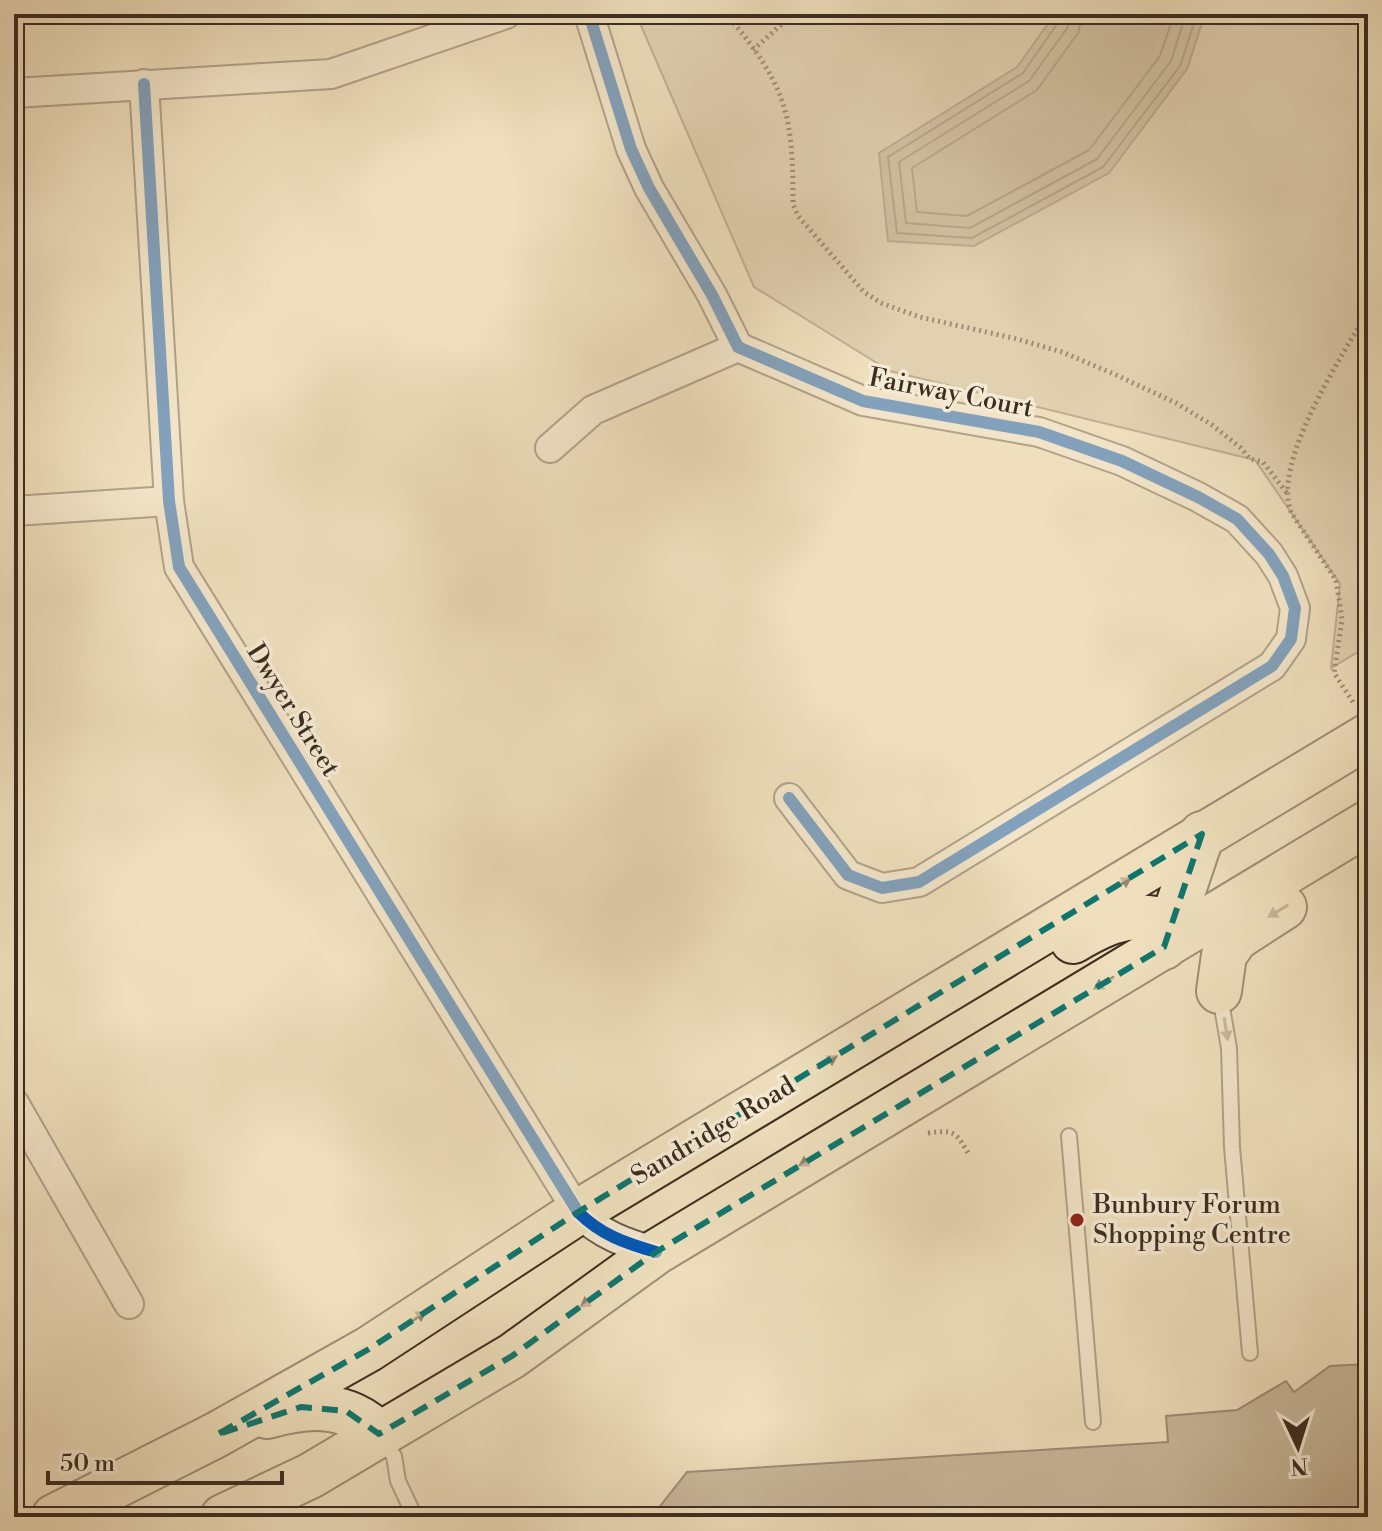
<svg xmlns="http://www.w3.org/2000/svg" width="1382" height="1531" font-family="'Libre Bodoni',serif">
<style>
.green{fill:#d0c1a2;stroke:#867861;stroke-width:2}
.water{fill:#b2a388;stroke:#82745e;stroke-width:2}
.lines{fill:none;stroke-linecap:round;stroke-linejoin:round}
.shore{stroke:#766854;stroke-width:2}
.building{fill:#998a72;stroke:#3b2e20;stroke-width:2}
.lane-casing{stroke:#685a47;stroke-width:18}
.street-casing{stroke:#685a47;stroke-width:32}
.primary-casing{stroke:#3b2e20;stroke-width:48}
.path{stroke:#3b2e20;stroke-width:5;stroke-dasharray:2 4;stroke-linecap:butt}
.lane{stroke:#f5ead4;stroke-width:14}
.street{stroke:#f5ead4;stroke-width:28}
.primary{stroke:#efdfbd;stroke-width:44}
.cycleway-casing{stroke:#f5ead4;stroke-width:17}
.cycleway{stroke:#0057b8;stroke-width:12}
.oneway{fill:#95866e}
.oneway2{fill:#988c7a}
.marked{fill:none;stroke:#0f766e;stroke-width:6;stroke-dasharray:16 10;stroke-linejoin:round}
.poi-dot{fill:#8f2418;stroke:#f5ead4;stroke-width:3}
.labels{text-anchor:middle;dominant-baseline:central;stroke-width:7;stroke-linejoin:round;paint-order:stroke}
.street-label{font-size:26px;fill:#3b2e20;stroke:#f5ead4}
.poi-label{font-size:26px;fill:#3b2e20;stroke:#f5ead4;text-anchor:start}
</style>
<rect width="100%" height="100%" fill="#efdfbd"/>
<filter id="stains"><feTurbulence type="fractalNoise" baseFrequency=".0025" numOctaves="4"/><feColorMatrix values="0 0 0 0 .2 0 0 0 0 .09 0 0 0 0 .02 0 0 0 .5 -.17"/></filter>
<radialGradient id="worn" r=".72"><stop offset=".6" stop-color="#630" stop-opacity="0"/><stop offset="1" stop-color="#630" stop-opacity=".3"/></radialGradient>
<polygon class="green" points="636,14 1368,14 1368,646 1331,668 1340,584 1255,460 890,371 754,287"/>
<polygon class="water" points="1055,14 1205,14 1187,69 1109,173 974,246 888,241 879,153 1017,67"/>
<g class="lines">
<g class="shore">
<polyline points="1061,14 1059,21 1023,73 888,157 897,233 972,238 1103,167 1180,66 1197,14"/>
<polyline points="1071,14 1068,27 1029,81 899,162 906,223 970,228 1097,159 1171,61 1186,14"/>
<polyline points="1083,14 1078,33 1037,90 912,168 917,212 967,216 1089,150 1160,56 1174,14"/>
</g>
</g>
<g class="building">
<polygon points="14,14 94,14 14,23"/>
<polygon points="1368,1364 1368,1517 658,1517 657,1510 687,1472 1168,1442 1166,1416 1237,1410 1286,1381 1294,1392 1330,1366"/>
</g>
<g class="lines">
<defs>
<g id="lane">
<polyline points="1220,996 1229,1048 1232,1147 1250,1353"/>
<polyline points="1069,1136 1093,1422"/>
<polyline points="381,1438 394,1456 398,1481 415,1517"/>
</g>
<g id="street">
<polyline points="589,14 631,149 649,188 712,295 738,347 863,401 1039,432 1122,461 1198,497 1237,519 1269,554 1283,576 1295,608 1291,639 1272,666 919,882 882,888 848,875 789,798"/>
<path d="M144 84 169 501 179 567 578 1212C601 1235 625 1243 656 1252"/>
<polyline points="14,93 331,74 506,14"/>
<polyline points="550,448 593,410 738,347"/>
<polyline points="14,511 169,501"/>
<polyline points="14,1103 129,1304"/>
</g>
<g id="primary">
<path d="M1073 941C1124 911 1138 913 1195 928"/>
<polyline points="1164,947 1202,834"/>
<polyline points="1219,991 1224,955 1236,938 1284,907"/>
<path d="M267 1416C308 1405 346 1401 379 1434"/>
<polyline points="54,1517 216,1435 369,1349 578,1212 1368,736"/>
<polyline points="223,1517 310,1476 512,1356 656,1252 1368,823"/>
</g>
</defs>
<use href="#lane" class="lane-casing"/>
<use href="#street" class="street-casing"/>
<use href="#primary" class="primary-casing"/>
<g class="path">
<path d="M726 14C747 38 770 68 781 98 793 130 793 170 793 204L798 216 864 292 881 303 920 317 1017 339 1062 352 1114 374 1176 403 1212 425 1241 448 1250 459 1263 462 1287 493"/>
<polyline points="753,50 793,14"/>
<path d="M1353 702 1334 673 1342 619 1336 580 1292 514C1269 465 1343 355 1368 311"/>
<path d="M928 1133C956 1129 956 1133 970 1156"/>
</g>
<use href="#lane" class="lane"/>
<use href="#street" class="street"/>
<use href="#primary" class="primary"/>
<defs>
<g id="cycleway">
<polyline points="589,14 631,149 649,188 712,295 738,347 863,401 1039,432 1122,461 1198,497 1237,519 1269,554 1283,576 1295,608 1291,639 1272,666 919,882 882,888 848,875 789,798"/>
<path d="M144 84 169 501 179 567 578 1212C601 1235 625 1243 656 1252"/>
</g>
</defs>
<use href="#cycleway" class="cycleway-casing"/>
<use href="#cycleway" class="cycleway"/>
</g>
<defs><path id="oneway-solid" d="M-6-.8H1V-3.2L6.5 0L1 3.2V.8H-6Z" transform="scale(2)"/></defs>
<g class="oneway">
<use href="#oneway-solid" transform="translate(1121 884) rotate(-32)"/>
<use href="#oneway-solid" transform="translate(1278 911) rotate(149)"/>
<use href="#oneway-solid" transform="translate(1104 983) rotate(149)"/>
<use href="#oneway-solid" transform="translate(827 1062) rotate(-31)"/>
<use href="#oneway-solid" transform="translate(809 1160) rotate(149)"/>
<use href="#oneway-solid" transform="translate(590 1300) rotate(144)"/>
<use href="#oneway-solid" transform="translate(416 1318) rotate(-33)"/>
</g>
<use class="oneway2" href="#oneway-solid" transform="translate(1226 1029) rotate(81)"/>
<path d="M0 0H1382V1531H0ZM1202 834 1164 947 656 1252 512 1356 379 1434 346 1411 301 1407 216 1435 369 1349 578 1212Z" fill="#efdfbd" fill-opacity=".55" fill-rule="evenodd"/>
<path class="marked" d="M1202 834 1164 947 656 1252 512 1356 379 1434 346 1411 301 1407 216 1435 369 1349 578 1212Z"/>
<circle class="poi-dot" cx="1077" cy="1220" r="8"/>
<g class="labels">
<g class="street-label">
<text transform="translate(951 393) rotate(11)">Fairway Court</text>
<text transform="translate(293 710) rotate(58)">Dwyer Street</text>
<text transform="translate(713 1131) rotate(-31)">Sandridge Road</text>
</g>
<g class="poi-label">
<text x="1093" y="1205">Bunbury Forum<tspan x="1093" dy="30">Shopping Centre</tspan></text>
</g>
</g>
<rect width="1382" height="1531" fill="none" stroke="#efdfbd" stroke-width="48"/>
<rect x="16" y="16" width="1350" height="1499" fill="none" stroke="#3b2e20" stroke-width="4"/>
<rect x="24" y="24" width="1334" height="1483" fill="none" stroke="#3b2e20" stroke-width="2"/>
<g transform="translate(1298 1447) rotate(176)" stroke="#f5ead4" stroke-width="6" paint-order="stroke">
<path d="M0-6L14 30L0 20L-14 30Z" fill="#3b2e20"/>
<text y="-12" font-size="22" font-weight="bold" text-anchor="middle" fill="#3b2e20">N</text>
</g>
<path d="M48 1471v12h234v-12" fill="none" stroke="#3b2e20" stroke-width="4"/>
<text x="60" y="1471" font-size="24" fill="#3b2e20" stroke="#f5ead4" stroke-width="6" paint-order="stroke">50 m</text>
<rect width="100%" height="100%" filter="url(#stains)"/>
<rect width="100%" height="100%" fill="url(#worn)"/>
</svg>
